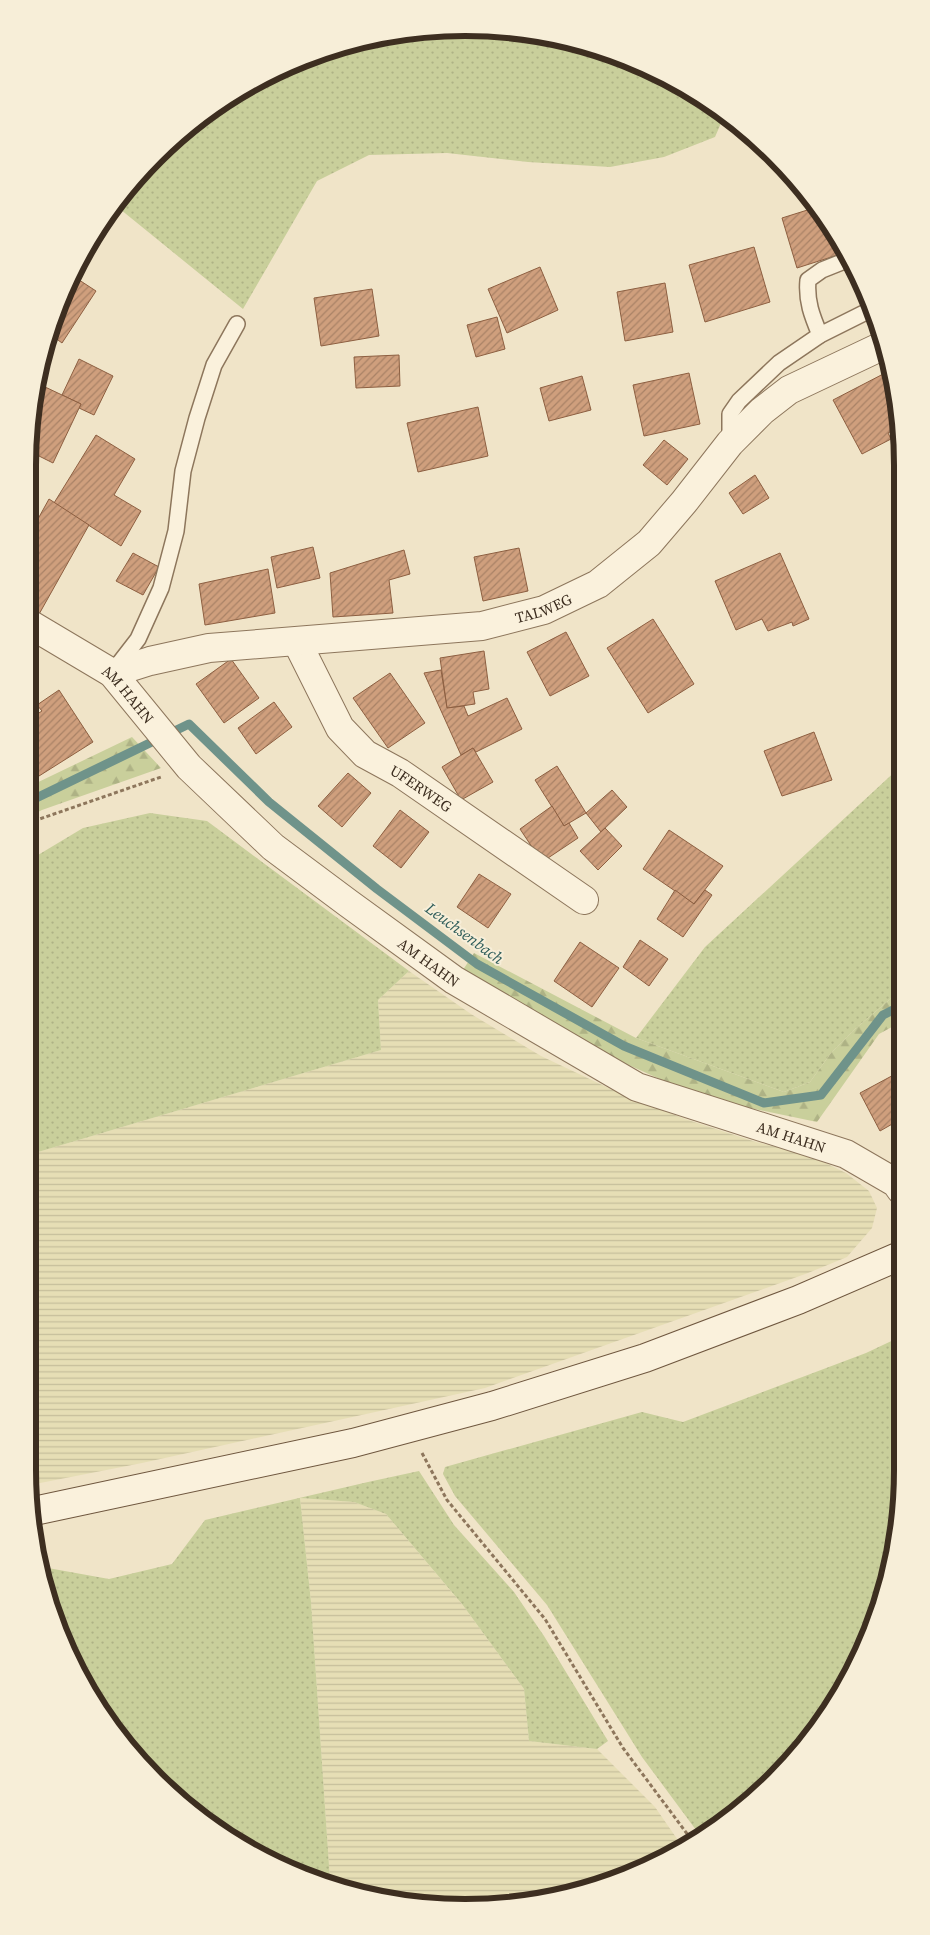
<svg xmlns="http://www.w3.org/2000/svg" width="930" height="1935" font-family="'Source Serif 4',serif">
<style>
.farmland{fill:url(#farmland-rules)}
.grass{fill:url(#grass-dots)}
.forest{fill:url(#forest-firs)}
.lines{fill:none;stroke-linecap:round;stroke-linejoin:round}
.stream{stroke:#6f938a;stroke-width:9}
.building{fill:url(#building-hatch);stroke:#8d5f41}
.service-casing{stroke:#8d765c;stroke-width:18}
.minor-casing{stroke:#8d765c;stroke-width:30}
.secondary-casing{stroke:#6f573f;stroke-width:30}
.path{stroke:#8d765c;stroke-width:3;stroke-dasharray:4 2.5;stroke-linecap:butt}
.service{stroke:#faf1dc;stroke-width:15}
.minor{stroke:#faf1dc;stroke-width:28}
.secondary{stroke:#faf1dc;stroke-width:28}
.labels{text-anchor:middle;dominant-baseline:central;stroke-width:4;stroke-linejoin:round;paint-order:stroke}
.street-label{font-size:15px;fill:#3d2e20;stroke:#f7eed8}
.water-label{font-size:16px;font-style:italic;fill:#2f5d5a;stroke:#f7eed8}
.rim{fill:none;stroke:#3d2e20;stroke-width:6}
</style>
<defs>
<pattern id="farmland-rules" width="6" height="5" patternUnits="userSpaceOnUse" patternTransform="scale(1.25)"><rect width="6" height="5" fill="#e6deb5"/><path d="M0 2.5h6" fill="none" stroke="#c6bf9b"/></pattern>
<pattern id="grass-dots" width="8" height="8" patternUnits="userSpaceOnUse" patternTransform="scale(1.25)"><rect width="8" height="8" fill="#c9cf9b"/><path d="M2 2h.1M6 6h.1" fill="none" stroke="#aeb285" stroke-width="1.8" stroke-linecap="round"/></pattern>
<pattern id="forest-firs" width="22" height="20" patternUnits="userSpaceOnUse" patternTransform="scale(1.25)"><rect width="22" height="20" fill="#c9cf9b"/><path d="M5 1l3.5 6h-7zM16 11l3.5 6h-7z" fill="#aeb285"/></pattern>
<pattern id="building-hatch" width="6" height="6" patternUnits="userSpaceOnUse" patternTransform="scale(1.25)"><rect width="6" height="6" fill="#cf9f7d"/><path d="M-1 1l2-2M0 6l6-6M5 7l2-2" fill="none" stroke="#a98266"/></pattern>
</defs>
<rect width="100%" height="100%" fill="#f0e4c8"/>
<g class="farmland">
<polygon points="409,971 471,1014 541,1056 615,1091 685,1119 756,1142 807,1154 846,1173 869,1191 877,1208 872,1228 847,1257 808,1273 485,1388 142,1463 30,1485 28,1470 28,1155 381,1050 378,1000"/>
<polygon points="300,1498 354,1502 386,1514 462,1604 524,1689 529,1741 597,1749 655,1807 682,1846 659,1862 522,1904 379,1899 330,1880 311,1602"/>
</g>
<g class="grass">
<polygon points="465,28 551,36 633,61 725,114 715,137 664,157 610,167 528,162 447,153 369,155 317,181 243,309 115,205 156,155 222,101 298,61 380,36"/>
<polygon points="900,767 901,990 855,1029 831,1053 810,1082 784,1092 636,1038 705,947"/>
<polygon points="150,813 207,821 409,971 378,1000 381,1050 28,1155 28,861 83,828"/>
<polygon points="902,1336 902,1470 894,1556 869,1638 829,1713 775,1779 699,1834 642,1757 547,1605 455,1496 443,1474 445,1467 642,1412 683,1422 866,1353"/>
<polygon points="419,1471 454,1525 514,1592 544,1636 608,1741 597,1749 529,1741 524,1689 462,1604 386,1514 354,1502 300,1498 311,1602 330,1880 246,1849 176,1799 118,1737 53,1614 48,1568 109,1579 172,1564 205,1520 368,1482"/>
</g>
<g class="forest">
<polygon points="132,737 161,768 42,810 28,817 28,787"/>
<polygon points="474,953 636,1038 784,1092 810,1082 831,1053 855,1029 901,990 901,1022 879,1034 817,1122 702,1098 622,1062 515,1006 461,973"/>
</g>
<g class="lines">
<polyline class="stream" points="28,802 189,724 269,802 377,889 477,964 624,1046 764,1103 821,1095 883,1015 901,1006"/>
</g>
<g class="building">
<polygon points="817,207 844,253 797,268 782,218"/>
<polygon points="754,247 770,302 705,322 689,265"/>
<polygon points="540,267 558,310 507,333 488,289"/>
<polygon points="73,276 96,291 62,343 50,334 61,297"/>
<polygon points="665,283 673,332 625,341 617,292"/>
<polygon points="372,289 379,336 321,346 314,298"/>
<polygon points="497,317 505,349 476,357 467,325"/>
<polygon points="399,355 400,386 356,388 354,357"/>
<polygon points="79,359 113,376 94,415 79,408 81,404 62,395"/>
<polygon points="889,371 899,408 899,427 888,433 891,439 862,454 833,400"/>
<polygon points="689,373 700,424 644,436 633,385"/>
<polygon points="582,376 591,410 549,421 540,388"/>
<polygon points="43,386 81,404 53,463 29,451 33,406"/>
<polygon points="478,407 488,456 418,472 407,423"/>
<polygon points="96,435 135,459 114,495 141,511 121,546 54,503"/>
<polygon points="664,440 688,459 667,485 643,465"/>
<polygon points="755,475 769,498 743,514 729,493"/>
<polygon points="28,491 33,495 28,505"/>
<polygon points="49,499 89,525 38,616 28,609 28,537"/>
<polygon points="313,547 320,578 277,588 271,557"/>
<polygon points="519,548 528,591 483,601 474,557"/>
<polygon points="404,550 410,574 389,580 393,613 333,617 330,573"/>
<polygon points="133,553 159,567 143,595 116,581"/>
<polygon points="780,553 809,619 793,626 792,622 768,631 762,619 736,630 715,581"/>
<polygon points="268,569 275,613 205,625 199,584"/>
<polygon points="653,619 694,684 648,713 607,648"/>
<polygon points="566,632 589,676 550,696 527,652"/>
<polygon points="484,651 489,689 473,692 475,704 447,708 440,658"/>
<polygon points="231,659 259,698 224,723 196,684"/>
<polygon points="441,670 447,708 464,706 468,716 507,698 522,729 476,752 473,748 461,755 424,673"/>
<polygon points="390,673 425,723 388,748 353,698"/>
<polygon points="59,690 93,742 39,776 28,759 28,720 42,711 37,705"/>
<polygon points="274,702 292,727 256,754 238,728"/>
<polygon points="814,732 832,780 782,796 764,751"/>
<polygon points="473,748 493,782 461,800 442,767"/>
<polygon points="557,766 586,813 564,826 535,780"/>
<polygon points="348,773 371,793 342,827 318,806"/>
<polygon points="612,790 627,807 601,832 586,813"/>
<polygon points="552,806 564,826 569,823 578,838 542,862 520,829"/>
<polygon points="400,810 429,832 401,868 373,846"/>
<polygon points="605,828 622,846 598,870 580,851"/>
<polygon points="669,830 723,866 694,904 643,869"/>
<polygon points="479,874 511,894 488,928 457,907"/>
<polygon points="675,890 694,904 705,890 712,895 683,937 657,919"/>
<polygon points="640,940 668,959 649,986 623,967"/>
<polygon points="580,942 619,968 592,1007 554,981"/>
<polygon points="901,1071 901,1119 880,1131 860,1093"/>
</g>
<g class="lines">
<defs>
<g id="service">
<path d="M820 335C812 316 806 301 808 280L822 270 847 260"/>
<polyline points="730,443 730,414 739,401 779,363 820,335 872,309"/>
<polyline points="114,670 138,639 161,588 176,531 183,471 197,418 214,365 237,324"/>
</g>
<g id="minor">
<path id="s1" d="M28 623 112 673 189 767 273 847 348 903 454 980 637 1087 846 1154 896 1183 901 1190"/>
<path id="s2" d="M297 642 340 728 365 754 400 773 584 900"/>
<path id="s3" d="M112 673 150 661 209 648 482 626 544 610 598 584 649 543 684 502 730 443 762 411 789 390 882 346"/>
</g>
<polyline id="secondary" points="34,1511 353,1443 492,1406 645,1358 798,1300 902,1255"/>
</defs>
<use href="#service" class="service-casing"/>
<use href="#minor" class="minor-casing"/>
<use href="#secondary" class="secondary-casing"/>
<g class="path">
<polyline points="28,823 161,777"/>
<polyline points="422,1453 447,1500 545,1619 623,1748 691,1839"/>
</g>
<use href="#service" class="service"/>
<use href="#minor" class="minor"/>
<use href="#secondary" class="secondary"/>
</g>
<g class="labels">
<g class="street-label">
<text stroke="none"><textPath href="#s3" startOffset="438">TALWEG</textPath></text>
<text stroke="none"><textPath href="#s1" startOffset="124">AM HAHN</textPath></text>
<text stroke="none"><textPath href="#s2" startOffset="198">UFERWEG</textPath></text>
<text stroke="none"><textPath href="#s1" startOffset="529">AM HAHN</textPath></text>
<text stroke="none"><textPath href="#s1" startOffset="934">AM HAHN</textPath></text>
</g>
<g class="water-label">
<text transform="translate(465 933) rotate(36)">Leuchsenbach</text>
</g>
</g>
<path d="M0 0H930V1935H0ZM465 36H465A429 429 0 0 1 894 465V1470A429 429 0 0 1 465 1899H465A429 429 0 0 1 36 1470V465A429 429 0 0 1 465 36Z" fill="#f7eed8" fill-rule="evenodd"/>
<path class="rim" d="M465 36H465A429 429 0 0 1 894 465V1470A429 429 0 0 1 465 1899H465A429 429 0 0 1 36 1470V465A429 429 0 0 1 465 36Z"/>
</svg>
